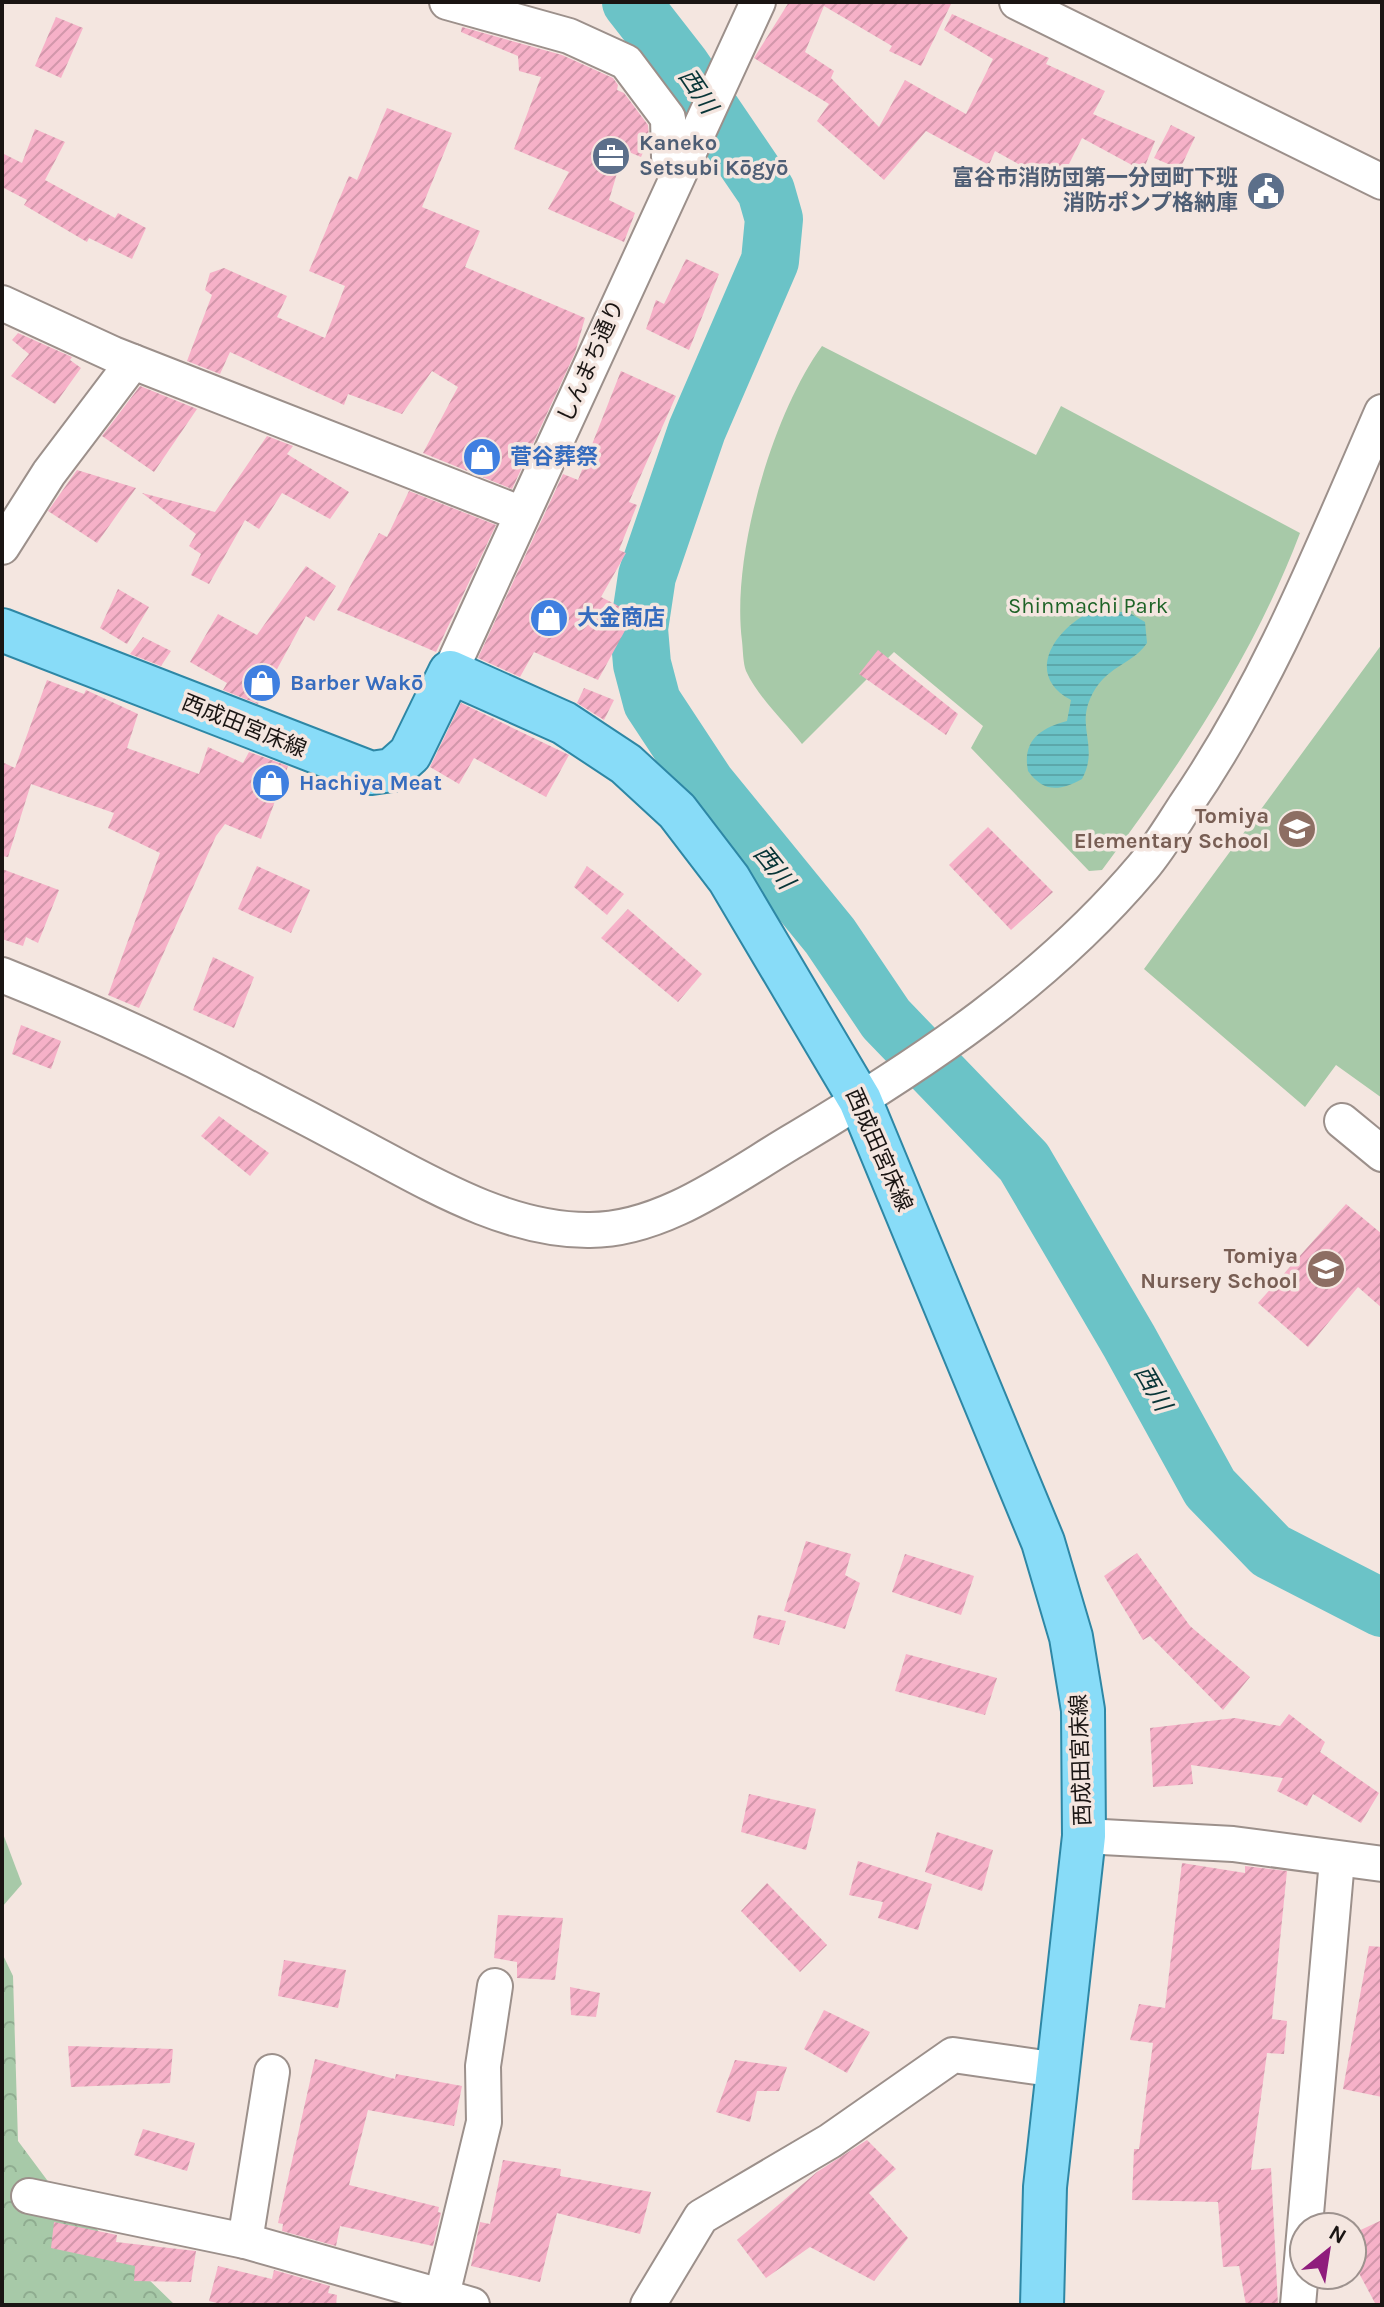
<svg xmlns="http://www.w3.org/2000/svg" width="1384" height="2307" font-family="Karla,'Noto Sans JP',sans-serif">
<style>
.forest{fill:url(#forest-crowns)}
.green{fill:#a7c9a8}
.water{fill:url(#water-rules)}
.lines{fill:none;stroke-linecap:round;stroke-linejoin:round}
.river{stroke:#6bc3c7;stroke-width:58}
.building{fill:url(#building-hatch)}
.minor-casing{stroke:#9c908b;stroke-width:38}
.major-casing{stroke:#2e87a5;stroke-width:46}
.minor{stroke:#fff;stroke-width:34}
.major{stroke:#88dcf8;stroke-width:42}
.labels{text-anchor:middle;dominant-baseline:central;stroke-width:7;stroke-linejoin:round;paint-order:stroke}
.service-label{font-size:22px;font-weight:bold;fill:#4e5e75;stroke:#f4e6e0;text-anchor:start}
.street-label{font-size:22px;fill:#1a1513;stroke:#f4e6e0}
.shop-label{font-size:22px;font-weight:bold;fill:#366cbe;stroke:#f4e6e0;text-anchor:start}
.park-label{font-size:22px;fill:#1e6327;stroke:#f4e6e0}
.education-label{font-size:22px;font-weight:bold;fill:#785e54;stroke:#f4e6e0;text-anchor:end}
.water-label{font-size:24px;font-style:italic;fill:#083537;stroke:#f4e6e0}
</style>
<defs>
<pattern id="forest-crowns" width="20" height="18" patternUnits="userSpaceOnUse" patternTransform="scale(2)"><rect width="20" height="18" fill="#a7c9a8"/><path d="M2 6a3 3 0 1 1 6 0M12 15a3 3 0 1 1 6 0" fill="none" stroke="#8fac90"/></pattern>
<pattern id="water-rules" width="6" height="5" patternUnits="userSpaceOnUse" patternTransform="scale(2)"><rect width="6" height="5" fill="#6bc3c7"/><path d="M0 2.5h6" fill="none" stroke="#5ca7aa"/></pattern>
<pattern id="building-hatch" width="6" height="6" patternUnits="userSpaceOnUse" patternTransform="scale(2)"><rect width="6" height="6" fill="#f6b1c8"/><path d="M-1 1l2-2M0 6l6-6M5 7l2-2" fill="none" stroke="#d297ab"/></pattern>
</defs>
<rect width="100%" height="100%" fill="#f4e6e0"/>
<polygon class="forest" points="2,1953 13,1976 18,2141 50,2184 175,2305 2,2305"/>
<g class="green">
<path d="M822 346 1036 455 1061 406 1300 533C1253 657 1181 764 1102 870L1089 871 971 748 983 726 894 652 802 744C784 721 758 697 746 671 743 663 743 650 742 641 731 556 772 415 822 346Z"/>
<polygon points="1382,644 1382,1098 1336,1065 1305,1107 1144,969"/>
<polygon points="2,1831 22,1884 2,1907"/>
</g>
<path class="water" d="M1090 612H1128L1145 622 1147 643C1130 667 1105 665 1090 699 1077 728 1099 748 1082 779 1060 791 1044 793 1028 771 1022 741 1040 728 1067 721L1071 700C1024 675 1054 630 1090 612Z"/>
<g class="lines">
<polyline class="river" points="631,2 681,66 766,191 774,219 770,261 697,430 647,576 639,629 642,664 652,702 706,784 830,936 886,1019 1024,1162 1129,1341 1210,1488 1271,1551 1382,1608"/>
</g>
<g class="building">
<polygon points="789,2 952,2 921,66 889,51 892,46 824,6 805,52 834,71 831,78 879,127 905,80 966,114 993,59 944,30 952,14 1049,58 1046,64 1105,91 1093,114 1155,141 1143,171 1082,138 1058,186 995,151 989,165 926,131 884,180 817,121 829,104 754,58"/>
<polygon points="56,17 83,28 61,78 35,66"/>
<polygon points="462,27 562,55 613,78 618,85 617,90 624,93 648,125 649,139 641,157 624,150 609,200 635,213 624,242 548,209 569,172 514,149 541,77 519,71 518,56 461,32"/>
<polygon points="387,108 452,133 422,207 480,231 465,267 585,318 575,353 512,489 423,453 458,387 432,371 402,414 348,394 344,405 230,352 220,374 187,361 212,295 205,290 210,273 224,268 287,296 277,317 325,338 345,286 309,271 349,176 357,180"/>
<polygon points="1171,125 1195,137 1180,169 1154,158"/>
<polygon points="35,129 65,142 45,180 115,218 118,213 146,228 132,259 89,238 87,242 24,205 27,200 2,187 2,153 22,163"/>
<polygon points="686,259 719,274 689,350 646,329 656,300 664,304"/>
<polygon points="18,333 72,357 70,360 81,368 55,404 11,376 29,354 12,340"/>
<polygon points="621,371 676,396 629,502 637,505 619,550 626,553 601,597 634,614 598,680 534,652 520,677 478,658 563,474 578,480"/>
<polygon points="140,386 197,409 154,472 102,436"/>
<polygon points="267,436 293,446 287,454 349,492 330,519 282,493 259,529 245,520 209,584 191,575 201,554 189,546 196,534 142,493 215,512"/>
<polygon points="77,470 136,488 97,543 48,511"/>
<polygon points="409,491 496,525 436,652 337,610 379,533 387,537"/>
<polygon points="306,566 336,586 314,621 306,616 258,704 223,690 227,683 190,662 218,614 257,635"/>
<polygon points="118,589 149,607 127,644 100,628"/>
<polygon points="143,637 171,651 161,666 130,654"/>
<polygon points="878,650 958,714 946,735 859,674"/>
<polygon points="47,680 84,694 86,690 138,714 127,748 199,774 208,747 243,763 249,752 288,766 261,839 225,824 216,836 139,1008 108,995 160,853 108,828 114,813 31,784 8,857 2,856 2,762 15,768"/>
<polygon points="584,688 614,700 604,720 577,703"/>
<polygon points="461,703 569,755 546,797 474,758 459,784 430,767"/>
<polygon points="988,827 1053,892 1011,930 949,865"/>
<polygon points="257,866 310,890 291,933 238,909"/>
<polygon points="587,866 624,894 607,915 574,887"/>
<polygon points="2,869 59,890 38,943 26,937 23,946 2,939"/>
<polygon points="628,909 702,974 678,1002 601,938"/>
<polygon points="213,957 254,977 234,1028 193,1010"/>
<polygon points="21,1025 61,1041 51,1069 12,1054"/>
<polygon points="219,1116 269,1153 250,1176 201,1136"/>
<polygon points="1346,1204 1382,1234 1382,1308 1358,1287 1308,1347 1258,1303"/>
<polygon points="806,1541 851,1554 845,1575 860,1583 845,1629 784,1611"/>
<polygon points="1137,1553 1190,1626 1250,1677 1223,1710 1150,1636 1143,1640 1104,1576"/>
<polygon points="905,1554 974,1576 961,1615 892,1592"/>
<polygon points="758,1615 786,1621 779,1645 753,1638"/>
<polygon points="906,1654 997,1678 985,1715 895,1691"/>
<polygon points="1289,1714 1325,1742 1320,1752 1379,1793 1361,1823 1313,1794 1307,1806 1277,1791 1283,1778 1191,1765 1193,1784 1153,1787 1150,1728 1235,1718 1280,1726"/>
<polygon points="749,1794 816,1809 806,1850 741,1832"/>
<polygon points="937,1832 993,1850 982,1891 925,1872"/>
<polygon points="858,1861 932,1884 918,1930 878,1918 883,1902 849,1895"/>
<polygon points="1182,1863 1245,1873 1245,1866 1287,1871 1272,2019 1287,2021 1284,2054 1267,2053 1251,2170 1271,2168 1278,2305 1246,2305 1239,2266 1223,2267 1218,2202 1132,2200 1134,2149 1139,2149 1153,2043 1130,2040 1139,2004 1165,2008"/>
<polygon points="767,1883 827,1945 800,1972 741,1911"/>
<polygon points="498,1915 563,1918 555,1980 517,1978 517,1962 494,1958"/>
<polygon points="1369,1946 1382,1947 1382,2097 1343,2089"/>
<polygon points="284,1960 346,1970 338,2008 278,1996"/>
<polygon points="570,1987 600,1993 596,2017 571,2015"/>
<polygon points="824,2010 870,2032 847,2073 804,2049"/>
<polygon points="68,2046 173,2049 170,2083 71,2087"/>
<polygon points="315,2059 395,2079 396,2074 462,2086 454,2126 368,2110 349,2185 439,2207 438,2212 441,2213 433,2246 340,2226 336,2246 282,2231 283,2224 278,2223"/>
<polygon points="735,2060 787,2067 779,2091 757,2091 750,2122 716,2112"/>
<polygon points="143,2129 195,2143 187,2171 134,2155"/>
<polygon points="867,2140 896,2169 869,2193 908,2238 874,2281 810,2247 766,2278 737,2240 817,2172"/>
<polygon points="503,2160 561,2169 560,2176 651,2192 640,2234 557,2213 540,2282 471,2266 480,2222 490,2224"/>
<polygon points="1382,2220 1382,2305 1376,2305 1352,2260 1352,2234"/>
<polygon points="54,2222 117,2235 116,2242 196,2251 191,2282 134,2281 135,2266 51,2248"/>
<polygon points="218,2266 272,2279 274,2270 330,2286 328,2293 337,2295 336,2305 225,2305 209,2301"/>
</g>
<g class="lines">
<defs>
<g id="minor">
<polyline points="447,2 569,36 626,62 668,118 669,157 680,164"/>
<polyline points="1017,2 1382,182"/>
<polyline points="2,303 113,354 522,514"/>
<polyline points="2,547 49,473 133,362"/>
<polyline points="450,672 758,2"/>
<path d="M2 975C82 1007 160 1042 237 1082 280 1104 324 1127 367 1150 434 1186 511 1231 590 1230 665 1230 736 1174 798 1138 925 1062 1047 981 1143 867 1159 848 1172 826 1185 806 1270 682 1322 549 1382 412"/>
<polyline points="1342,1121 1382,1154"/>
<polyline points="1084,1836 1233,1844 1382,1864"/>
<polyline points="29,2196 245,2241 472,2305"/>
<polyline points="245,2241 272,2072"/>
<polyline points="442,2295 484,2122 483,2066 495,1986"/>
<polyline points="648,2305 701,2217 830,2141 953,2055 1058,2070"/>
<polyline points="1298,2305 1337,1860"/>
</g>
<polyline id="major" points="2,630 371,773 392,770 410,754 450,672 564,723 626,764 677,811 729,879 860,1100 1043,1542 1071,1637 1083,1710 1084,1836 1045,2187 1042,2305"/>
</defs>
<use href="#minor" class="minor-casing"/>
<use href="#major" class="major-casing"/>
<use href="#minor" class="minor"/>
<use href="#major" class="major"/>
</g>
<defs>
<symbol id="office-disc" viewBox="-11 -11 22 22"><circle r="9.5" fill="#5c6f8a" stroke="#f4e6e0"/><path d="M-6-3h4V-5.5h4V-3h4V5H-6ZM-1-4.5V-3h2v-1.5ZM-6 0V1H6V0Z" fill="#fff"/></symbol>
<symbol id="civic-disc" viewBox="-11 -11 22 22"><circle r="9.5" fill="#5c6f8a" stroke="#f4e6e0"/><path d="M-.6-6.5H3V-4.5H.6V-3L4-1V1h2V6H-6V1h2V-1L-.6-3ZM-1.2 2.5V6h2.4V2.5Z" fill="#fff"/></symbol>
<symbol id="shop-disc" viewBox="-11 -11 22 22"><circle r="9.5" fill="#3f7fe0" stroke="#f4e6e0"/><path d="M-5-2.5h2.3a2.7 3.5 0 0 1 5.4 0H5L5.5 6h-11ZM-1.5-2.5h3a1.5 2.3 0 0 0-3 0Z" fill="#fff"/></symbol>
<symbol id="school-disc" viewBox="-11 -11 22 22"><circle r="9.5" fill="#8d6e63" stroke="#f4e6e0"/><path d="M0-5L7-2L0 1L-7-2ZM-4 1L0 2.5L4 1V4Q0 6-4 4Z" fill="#fff"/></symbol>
</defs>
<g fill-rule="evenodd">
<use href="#office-disc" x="589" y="134" width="44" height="44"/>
<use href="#civic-disc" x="1244" y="169" width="44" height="44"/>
<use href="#shop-disc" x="460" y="435" width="44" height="44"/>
<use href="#shop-disc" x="527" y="596" width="44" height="44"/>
<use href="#shop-disc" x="240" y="661" width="44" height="44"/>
<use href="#shop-disc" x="249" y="761" width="44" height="44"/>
<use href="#school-disc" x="1275" y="807" width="44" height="44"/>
<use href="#school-disc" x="1304" y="1247" width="44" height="44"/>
</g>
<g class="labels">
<g class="service-label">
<text x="639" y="143">Kaneko<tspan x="639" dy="25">Setsubi Kōgyō</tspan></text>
<text x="1238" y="178" text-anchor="end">富谷市消防団第一分団町下班<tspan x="1238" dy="25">消防ポンプ格納庫</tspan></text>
</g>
<g class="street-label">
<text transform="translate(591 361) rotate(-66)">しんまち通り</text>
<text transform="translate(244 726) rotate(22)">西成田宮床線</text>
<text transform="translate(879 1150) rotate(66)">西成田宮床線</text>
<text transform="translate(1081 1760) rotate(-92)">西成田宮床線</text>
</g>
<g class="shop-label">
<text x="510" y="457">菅谷葬祭</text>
<text x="577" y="618">大金商店</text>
<text x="290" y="683">Barber Wakō</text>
<text x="299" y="783">Hachiya Meat</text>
</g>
<g class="park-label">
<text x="1088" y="606">Shinmachi Park</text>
</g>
<g class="education-label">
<text x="1269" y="816">Tomiya<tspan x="1269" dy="25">Elementary School</tspan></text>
<text x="1298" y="1256">Tomiya<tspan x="1298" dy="25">Nursery School</tspan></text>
</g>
<g class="water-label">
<text transform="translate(698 91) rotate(56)">西川</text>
<text transform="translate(774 867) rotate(51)">西川</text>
<text transform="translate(1153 1388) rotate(60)">西川</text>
</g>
</g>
<rect width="1384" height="2307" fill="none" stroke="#1a1513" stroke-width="8"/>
<g transform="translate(1328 2251) rotate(30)"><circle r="38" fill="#f4e6e0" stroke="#9d928e" stroke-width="2"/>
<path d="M0-6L14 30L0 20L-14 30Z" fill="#8f1c7c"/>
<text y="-12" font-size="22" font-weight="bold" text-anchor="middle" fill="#1a1513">N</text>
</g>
</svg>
